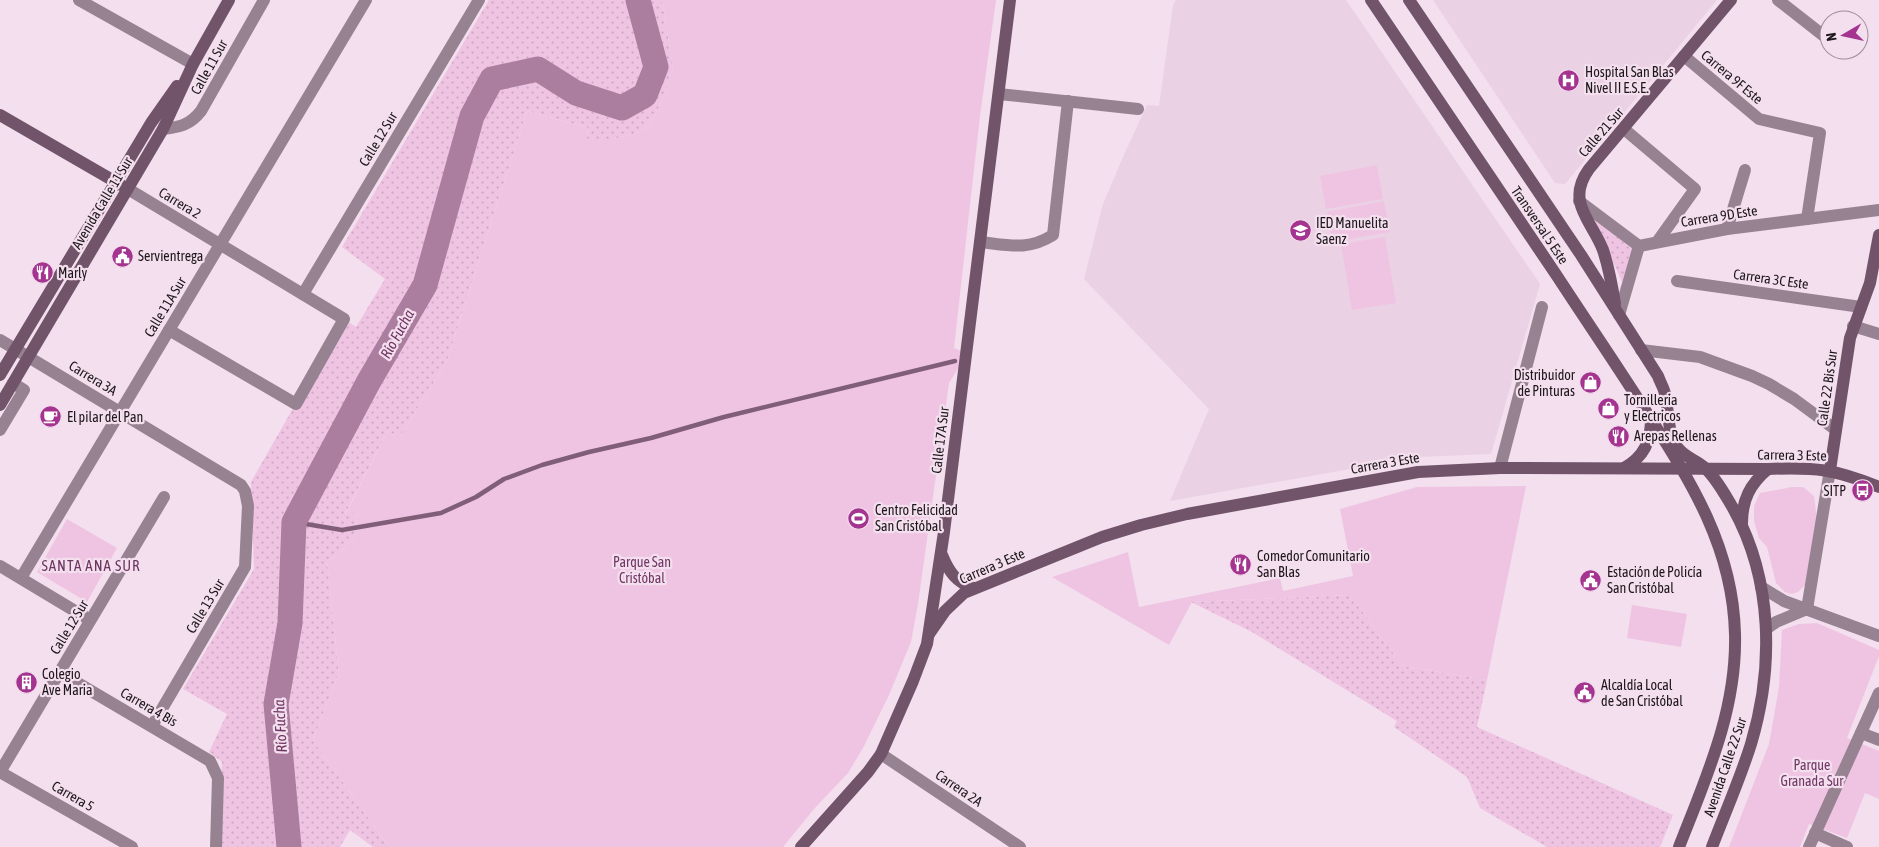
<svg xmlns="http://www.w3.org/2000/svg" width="1879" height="847" font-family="'Asap Condensed',sans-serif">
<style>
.built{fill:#ebd1e4}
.grass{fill:url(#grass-dots)}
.green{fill:#efc4e3}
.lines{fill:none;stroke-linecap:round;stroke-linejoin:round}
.stream{stroke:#805e77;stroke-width:4.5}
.river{stroke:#ab7d9f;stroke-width:25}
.street{stroke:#978291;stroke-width:12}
.secondary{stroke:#715469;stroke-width:12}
.labels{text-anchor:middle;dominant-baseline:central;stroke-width:4.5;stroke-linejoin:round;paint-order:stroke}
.street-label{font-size:14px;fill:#1d161b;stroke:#f3dfed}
.poi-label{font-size:14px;fill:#1d161b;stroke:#f3dfed;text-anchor:start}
.park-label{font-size:14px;fill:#713665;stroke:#f3dfed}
.water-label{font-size:15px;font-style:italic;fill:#703563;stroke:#f3dfed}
.neighbourhood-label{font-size:15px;letter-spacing:1px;fill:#6d3561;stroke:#f3dfed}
</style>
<defs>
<pattern id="grass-dots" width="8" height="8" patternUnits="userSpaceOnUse" patternTransform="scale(1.25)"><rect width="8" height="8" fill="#efc4e3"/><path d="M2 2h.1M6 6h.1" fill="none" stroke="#cca8c2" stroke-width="1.8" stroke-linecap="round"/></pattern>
</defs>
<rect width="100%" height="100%" fill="#f3dfed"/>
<g class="built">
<polygon points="1176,0 1346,0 1540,284 1491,454 1417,457 1170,501 1209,409 1084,279 1103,204 1123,157 1147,105 1159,106 1173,5"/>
<polygon points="1433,0 1717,0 1565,184 1555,183"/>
</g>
<g class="grass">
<polygon points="489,0 662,0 673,67 665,95 650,125 637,133 613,139 587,139 588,128 527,111 447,361 399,438 388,431 345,514 355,512 358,533 337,556 327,561 339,673 313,740 389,847 373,847 350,830 340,847 218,847 222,762 209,752 227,714 183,689 254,569 251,482 344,319 356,327 385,279 342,247"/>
<polygon points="1592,215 1634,250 1622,282"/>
<polygon points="1350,595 1403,666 1487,680 1477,727 1673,815 1660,847 1547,847 1480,808 1467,777 1394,727 1397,721 1252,632 1191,602"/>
</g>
<g class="green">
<polygon points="662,0 996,0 980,116 954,348 961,351 959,367 949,383 918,604 911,642 889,695 863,748 848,773 814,809 783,847 389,847 313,740 339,673 327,561 337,556 358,533 355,513 345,515 388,431 399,438 447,361 527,111 588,128 587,139 613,139 637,133 650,125 665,95 673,67"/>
<polygon points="1377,165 1383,199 1326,209 1320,176"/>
<polygon points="1384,201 1390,232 1332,242 1327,212"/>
<polygon points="1385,237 1396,303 1352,310 1341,244"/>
<polygon points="1526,486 1487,680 1403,666 1350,595 1192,602 1169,645 1052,577 1128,552 1139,607 1280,578 1283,591 1353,576 1340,509 1417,487"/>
<polygon points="1792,487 1803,487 1814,496 1817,520 1806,584 1798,592 1792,594 1785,592 1776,583 1767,547 1759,538 1754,521 1754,506 1760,493"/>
<polygon points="67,519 117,548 87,602 37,572"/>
<polygon points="1632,605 1687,614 1681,647 1627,638"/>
<polygon points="1817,623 1879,650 1879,656 1847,738 1879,751 1879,799 1865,793 1847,838 1809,824 1800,847 1729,847 1769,744 1779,687 1782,630 1799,624"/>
</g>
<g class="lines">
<polyline class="stream" points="294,522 342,530 441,513 476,497 504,479 542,465 589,452 651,438 724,417 955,361"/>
<polyline class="river" points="289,847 276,704 290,623 294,522 369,381 425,285 472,116 492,79 538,69 576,93 622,108 645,95 656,67 638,0"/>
<g class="street">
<polyline points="79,0 193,64"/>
<polyline points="1778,0 1824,36"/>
<polyline points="1684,56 1759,119 1820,133 1807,219"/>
<polyline points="999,94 1138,109"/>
<path d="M163 129C180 127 190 125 201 111L264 0"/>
<polyline points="1624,129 1695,189 1657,242"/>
<polyline points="128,189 344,319 296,404 169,330"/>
<polyline points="1579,201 1639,246 1727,229 1879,210"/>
<polyline points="1727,229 1745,170"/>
<path d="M980 242C1008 245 1028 251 1053 235L1068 101"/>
<polyline points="1677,281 1861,307"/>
<polyline points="303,294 479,0"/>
<polyline points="1619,315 1639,246"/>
<polyline points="1853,326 1879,334"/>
<polyline points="0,340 241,485 245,491 248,506 245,567 152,726"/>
<polyline points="1641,350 1700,357 1752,376 1769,384 1794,399 1836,430"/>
<polyline points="0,430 24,390 13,383"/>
<polyline points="1500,468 1542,307"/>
<polyline points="0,566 90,620"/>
<polyline points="21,578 366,0"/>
<polyline points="1761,587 1784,601 1879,636"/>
<polyline points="1807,609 1830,470"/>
<polyline points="1766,629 1776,622 1807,609"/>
<polyline points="59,672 210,761 218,778 216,847"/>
<polyline points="1861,733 1879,740"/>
<polyline points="881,754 1020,847"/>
<polyline points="0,772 164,497"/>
<polyline points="0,772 132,847"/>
<polyline points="1815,833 1847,847"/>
<polyline points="1809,847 1879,693"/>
</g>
<g class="secondary">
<path d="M1371 0C1433 92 1495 184 1557 276 1587 322 1618 367 1647 413 1692 483 1733 548 1735 634 1737 710 1706 778 1679 847"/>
<path d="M1409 0 1581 255 1658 376C1660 382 1664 388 1665 394 1669 411 1667 429 1676 445 1682 457 1696 459 1705 468 1717 479 1725 495 1733 508 1773 580 1774 667 1751 744 1740 779 1725 813 1712 847"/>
<polyline points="0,115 121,185"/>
<path d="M1615 304C1612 285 1609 268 1603 250 1592 221 1565 202 1589 169L1731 0"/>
<polyline points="0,375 151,123 177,86"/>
<polyline points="0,405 163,129 193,64 229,0"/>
<path d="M1624 468C1644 457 1651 441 1651 419"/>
<polyline points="1830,470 1850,338 1870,283 1879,235"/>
<path d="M1742 523C1742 500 1750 484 1768 469"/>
<path d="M942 555C949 572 956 582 973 588"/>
<path d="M929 634 945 611 964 593 1102 537 1141 525 1187 514 1418 472 1500 468 1768 469C1816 467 1834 469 1879 487"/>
<polyline points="801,847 868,772 881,754 913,681 927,644 944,532 1010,0"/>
</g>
</g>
<defs>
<symbol id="hospital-disc" viewBox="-11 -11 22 22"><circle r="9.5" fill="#a43490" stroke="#f3dfed"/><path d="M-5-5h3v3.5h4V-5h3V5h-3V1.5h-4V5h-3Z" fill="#fff"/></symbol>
<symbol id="school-disc" viewBox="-11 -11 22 22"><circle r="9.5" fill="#a43490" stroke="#f3dfed"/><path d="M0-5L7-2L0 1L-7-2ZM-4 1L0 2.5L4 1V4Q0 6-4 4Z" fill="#fff"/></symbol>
<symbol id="civic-disc" viewBox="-11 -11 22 22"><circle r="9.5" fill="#a43490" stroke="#f3dfed"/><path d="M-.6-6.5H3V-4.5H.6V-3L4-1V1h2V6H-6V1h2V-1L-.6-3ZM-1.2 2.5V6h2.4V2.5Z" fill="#fff"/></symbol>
<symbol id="restaurant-disc" viewBox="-11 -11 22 22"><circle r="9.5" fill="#a43490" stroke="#f3dfed"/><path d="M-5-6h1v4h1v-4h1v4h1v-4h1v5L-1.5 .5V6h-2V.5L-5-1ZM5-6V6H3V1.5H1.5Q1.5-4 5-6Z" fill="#fff"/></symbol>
<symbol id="shop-disc" viewBox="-11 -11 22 22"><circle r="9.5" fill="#a43490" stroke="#f3dfed"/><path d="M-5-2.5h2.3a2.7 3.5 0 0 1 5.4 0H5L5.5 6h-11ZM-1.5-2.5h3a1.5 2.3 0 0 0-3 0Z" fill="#fff"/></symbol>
<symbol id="cafe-disc" viewBox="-11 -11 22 22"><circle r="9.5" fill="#a43490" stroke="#f3dfed"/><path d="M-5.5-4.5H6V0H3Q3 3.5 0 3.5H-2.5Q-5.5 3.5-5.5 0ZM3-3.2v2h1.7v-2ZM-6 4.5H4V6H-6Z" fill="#fff"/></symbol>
<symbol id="bus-disc" viewBox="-11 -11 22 22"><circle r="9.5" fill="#a43490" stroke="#f3dfed"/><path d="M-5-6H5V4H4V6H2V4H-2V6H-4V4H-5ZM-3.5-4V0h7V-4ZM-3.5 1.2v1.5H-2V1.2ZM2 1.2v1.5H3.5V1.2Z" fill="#fff"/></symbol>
<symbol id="stadium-disc" viewBox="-11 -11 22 22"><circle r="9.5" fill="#a43490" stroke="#f3dfed"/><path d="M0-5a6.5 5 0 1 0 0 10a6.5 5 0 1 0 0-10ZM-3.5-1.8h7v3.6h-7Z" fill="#fff"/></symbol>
<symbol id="building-disc" viewBox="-11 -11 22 22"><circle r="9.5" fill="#a43490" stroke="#f3dfed"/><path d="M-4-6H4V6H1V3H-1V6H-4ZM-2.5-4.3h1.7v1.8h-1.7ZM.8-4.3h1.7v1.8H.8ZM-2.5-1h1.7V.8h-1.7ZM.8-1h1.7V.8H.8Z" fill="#fff"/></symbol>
</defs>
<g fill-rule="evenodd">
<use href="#hospital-disc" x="1556" y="68" width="25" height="25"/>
<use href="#school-disc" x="1288" y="218" width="25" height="25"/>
<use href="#civic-disc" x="110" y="244" width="25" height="25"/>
<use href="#restaurant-disc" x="30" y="260" width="25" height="25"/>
<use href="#shop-disc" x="1578" y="370" width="25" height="25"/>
<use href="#shop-disc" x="1596" y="396" width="25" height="25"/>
<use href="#cafe-disc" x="38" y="404" width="25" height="25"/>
<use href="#restaurant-disc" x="1606" y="424" width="25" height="25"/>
<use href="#bus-disc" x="1850" y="478" width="25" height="25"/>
<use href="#stadium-disc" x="846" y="506" width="25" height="25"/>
<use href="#restaurant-disc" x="1228" y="552" width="25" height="25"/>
<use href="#civic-disc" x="1578" y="568" width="25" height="25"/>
<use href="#building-disc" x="14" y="670" width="25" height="25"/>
<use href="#civic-disc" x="1572" y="680" width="25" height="25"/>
</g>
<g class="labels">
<g class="street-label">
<text transform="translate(209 67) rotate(-61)">Calle 11 Sur</text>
<text transform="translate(1732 77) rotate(40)">Carrera 9F Este</text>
<text transform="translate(1601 132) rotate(-49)">Calle 21 Sur</text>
<text transform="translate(378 139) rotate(-59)">Calle 12 Sur</text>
<text transform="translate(102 203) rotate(-59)">Avenida Calle 11 Sur</text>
<text transform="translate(180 203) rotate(31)">Carrera 2</text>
<text transform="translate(1719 216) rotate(-9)">Carrera 9D Este</text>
<text transform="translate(1540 225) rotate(56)">Transversal 5 Este</text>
<text transform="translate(1771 279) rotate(8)">Carrera 3C Este</text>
<text transform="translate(165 307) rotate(-59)">Calle 11A Sur</text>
<text transform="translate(93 378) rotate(31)">Carrera 3A</text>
<text transform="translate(1827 388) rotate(-82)">Calle 22 Bis Sur</text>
<text transform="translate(940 440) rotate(-83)">Calle 17A Sur</text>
<text transform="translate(1792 455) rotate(1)">Carrera 3 Este</text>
<text transform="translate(1385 463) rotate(-10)">Carrera 3 Este</text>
<text transform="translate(992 566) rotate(-23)">Carrera 3 Este</text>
<text transform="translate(205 606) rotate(-59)">Calle 13 Sur</text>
<text transform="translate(69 627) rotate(-59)">Calle 12 Sur</text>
<text transform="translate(149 707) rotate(30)">Carrera 4 Bis</text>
<text transform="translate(1725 767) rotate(-71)">Avenida Calle 22 Sur</text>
<text transform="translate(959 788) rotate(34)">Carrera 2A</text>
<text transform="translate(73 796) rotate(30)">Carrera 5</text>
</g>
<g class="poi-label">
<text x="1585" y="72">Hospital San Blas<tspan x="1585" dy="16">Nivel II E.S.E.</tspan></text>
<text x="1316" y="223">IED Manuelita<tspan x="1316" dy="16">Saenz</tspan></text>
<text x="138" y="256">Servientrega</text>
<text x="58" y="273">Marly</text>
<text x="1575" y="375" text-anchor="end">Distribuidor<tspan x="1575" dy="16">de Pinturas</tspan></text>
<text x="1624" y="400">Tornilleria<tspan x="1624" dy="16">y Electricos</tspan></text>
<text x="67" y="417">El pilar del Pan</text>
<text x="1634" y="436">Arepas Rellenas</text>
<text x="1846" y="491" text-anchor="end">SITP</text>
<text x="875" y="510">Centro Felicidad<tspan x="875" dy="16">San Cristóbal</tspan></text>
<text x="1257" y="556">Comedor Comunitario<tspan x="1257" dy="16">San Blas</tspan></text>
<text x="1607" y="572">Estación de Policía<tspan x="1607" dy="16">San Cristóbal</tspan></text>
<text x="42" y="674">Colegio<tspan x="42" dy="16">Ave Maria</tspan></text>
<text x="1601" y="685">Alcaldía Local<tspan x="1601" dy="16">de San Cristóbal</tspan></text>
</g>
<g class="park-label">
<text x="642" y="562">Parque San<tspan x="642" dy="16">Cristóbal</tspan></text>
<text x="1812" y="765">Parque<tspan x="1812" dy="16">Granada Sur</tspan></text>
</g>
<g class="water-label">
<text transform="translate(397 334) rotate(-61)">Río Fucha</text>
<text transform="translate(280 726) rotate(-93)">Río Fucha</text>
</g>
<g class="neighbourhood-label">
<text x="91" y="565">SANTA ANA SUR</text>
</g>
</g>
<g transform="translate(1844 35) rotate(261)"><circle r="24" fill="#f3dfed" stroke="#9d8f99"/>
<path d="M0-4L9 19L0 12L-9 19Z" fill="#a43490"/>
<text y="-8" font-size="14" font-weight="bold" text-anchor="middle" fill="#1d161b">N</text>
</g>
</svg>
